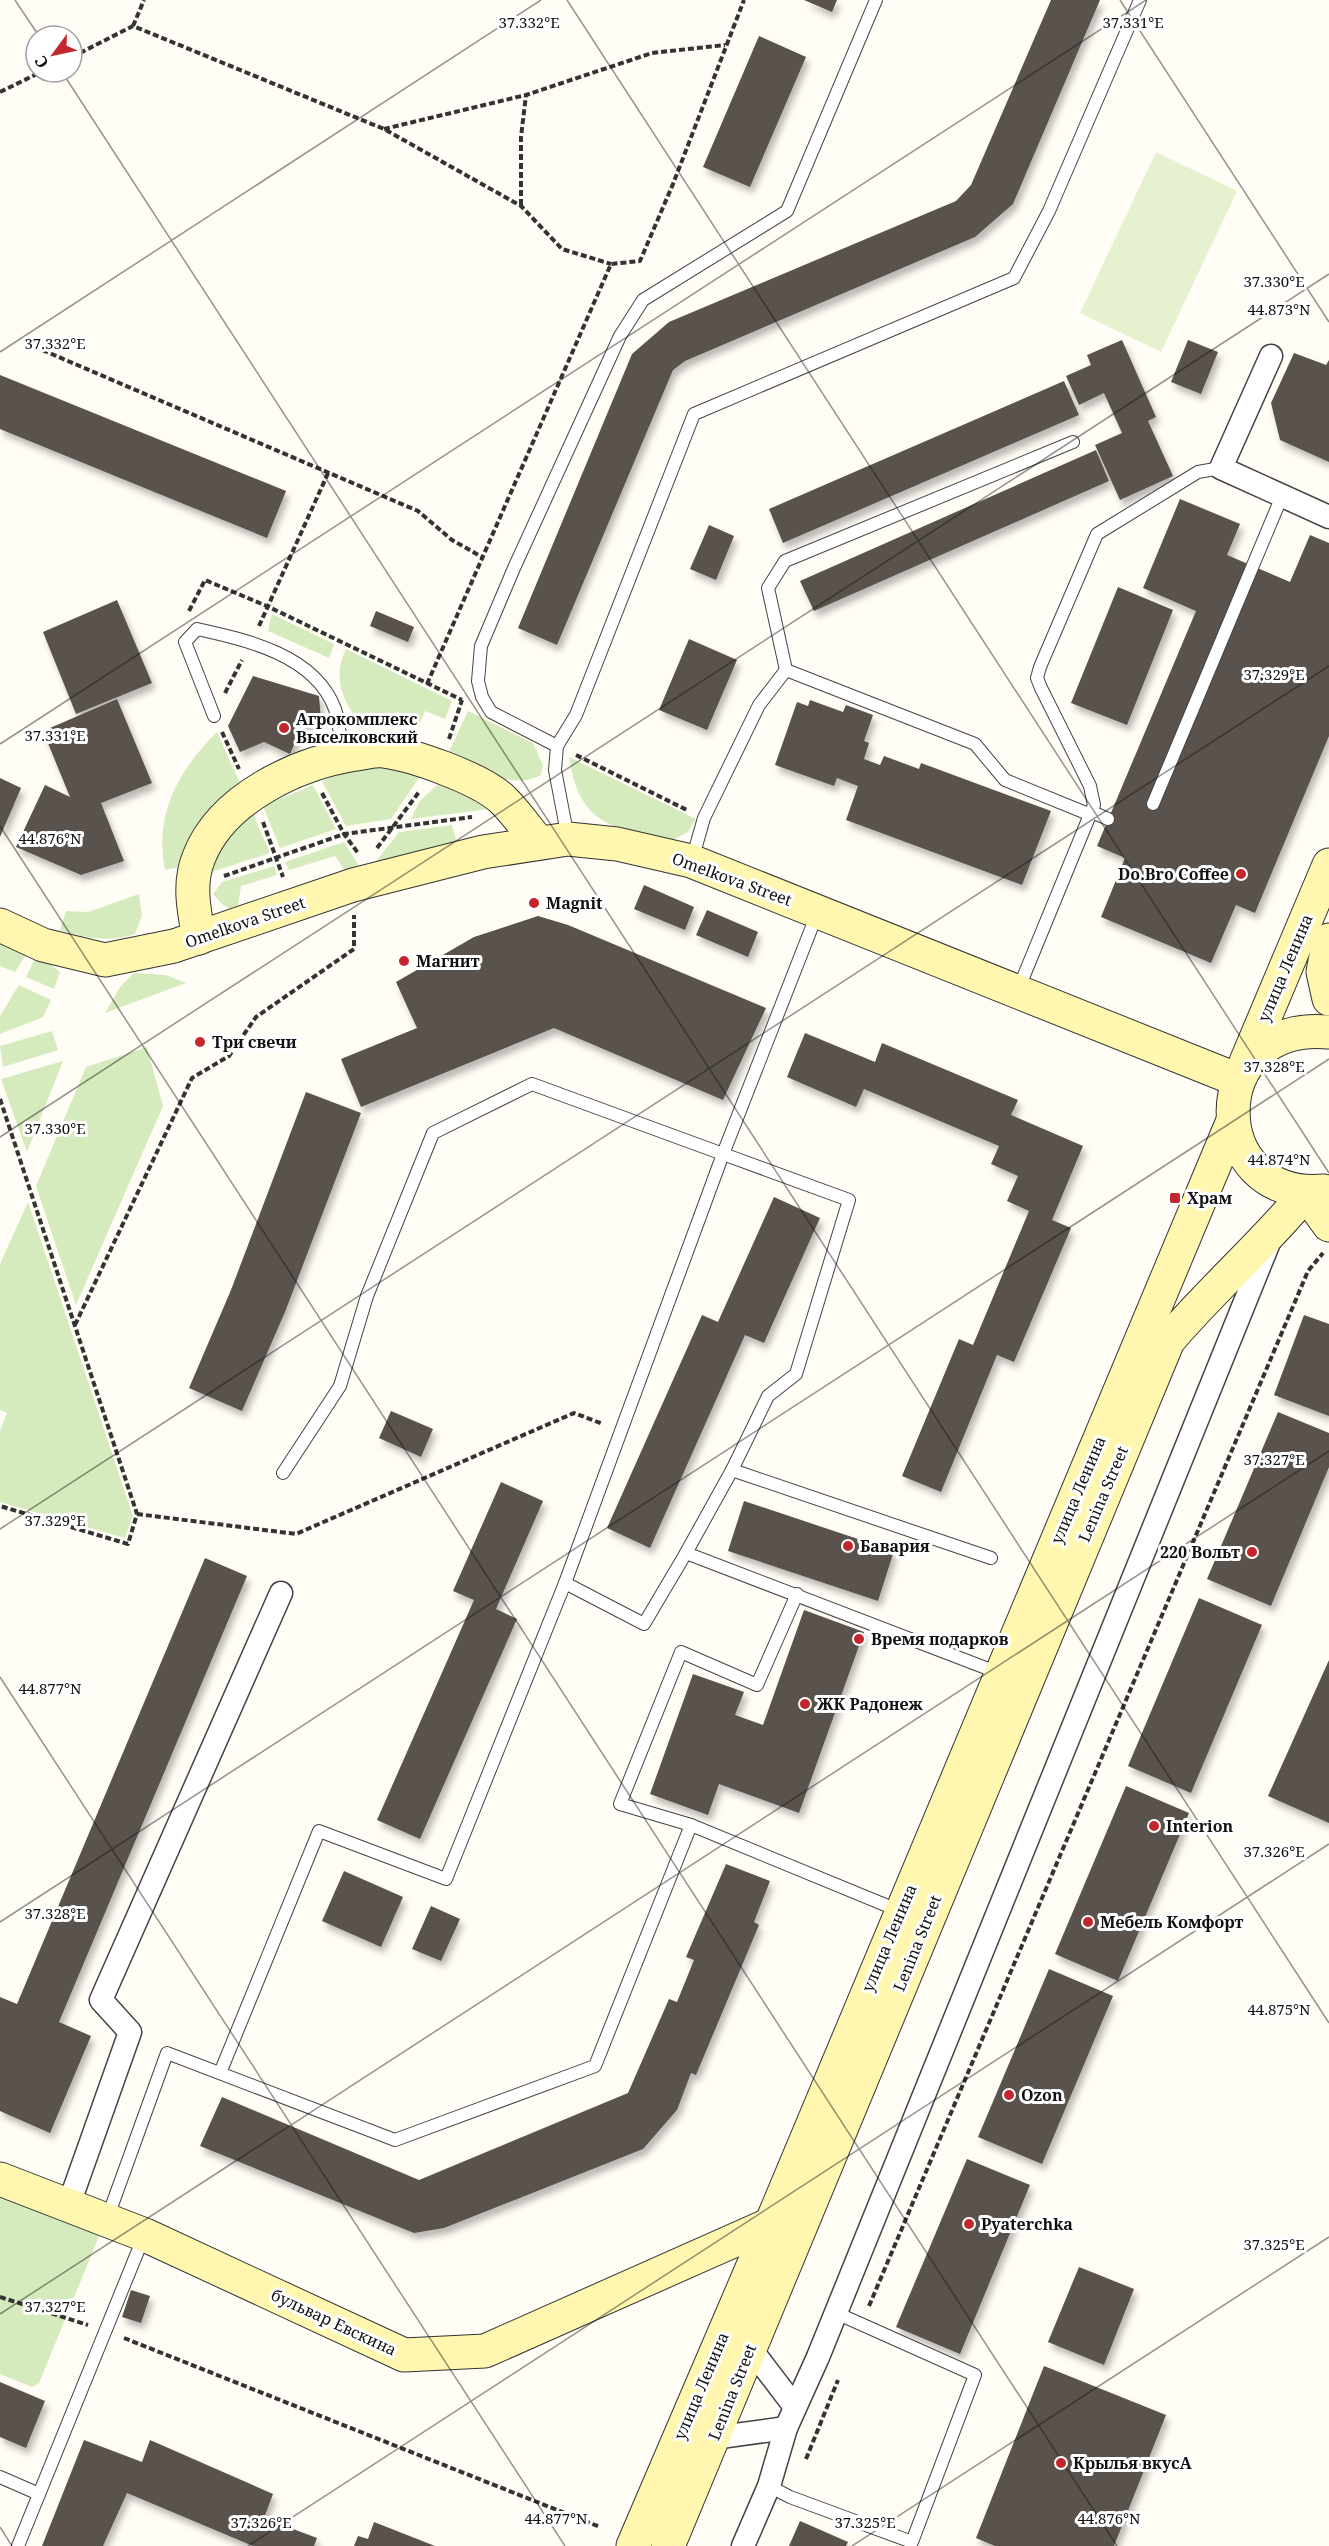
<svg xmlns="http://www.w3.org/2000/svg" width="1329" height="2546" font-family="'Noto Serif',serif">
<style>
.green{fill:#d5ebbd}
.pitch{fill:#e6f2cf}
.building{fill:#5a524d;filter:url(#shadow)}
.lines{fill:none;stroke-linecap:round;stroke-linejoin:round}
.lane-casing{stroke:#444;stroke-width:14}
.street-casing{stroke:#444;stroke-width:25}
.secondary-casing{stroke:#333;stroke-width:35}
.path{stroke:#333;stroke-width:4;stroke-dasharray:6 3;stroke-linecap:butt}
.lane{stroke:#fff;stroke-width:12}
.street{stroke:#fff;stroke-width:22}
.secondary{stroke:#fff6b0;stroke-width:33}
.ticks{fill:none;stroke:#111;stroke-width:1.5;stroke-opacity:0.45}
.poi-dot{fill:#c4262e;stroke:#fff;stroke-width:2}
.labels{text-anchor:middle;dominant-baseline:central;stroke-width:6;stroke-linejoin:round;paint-order:stroke}
.poi-label{font-size:16px;font-weight:bold;fill:#111;stroke:#fff;text-anchor:start}
.street-label{font-size:16px;fill:#111;stroke:#fff}
.ticks-label{font-size:15px;text-anchor:middle;fill:#111;stroke:#fff;stroke-width:6;stroke-linejoin:round;paint-order:stroke}
</style>
<defs>
<filter id="shadow"><feDropShadow dx="3.5" dy="6" stdDeviation="3" flood-color="#0004"/></filter>
</defs>
<rect width="100%" height="100%" fill="#fffdf5"/>
<g class="green">
<polygon points="272,614 334,644 329,658 268,631"/>
<path d="M346 649 452 701 445 719 425 711 420 723 397 712 390 720 358 721C341 697 333 676 346 649Z"/>
<path d="M468 711 533 743 543 765 541 775C509 791 478 768 448 754Z"/>
<path d="M217 732 240 783 207 815 179 867 165 870C154 814 178 771 217 732Z"/>
<path d="M569 757 696 819 688 832 671 841C611 826 580 827 569 757Z"/>
<polygon points="389,766 421,775 391,819 346,826 322,781 358,768"/>
<polygon points="439,783 463,790 489,809 411,819 419,802"/>
<polygon points="313,785 336,829 280,848 263,806"/>
<polygon points="252,811 270,853 209,873 224,839"/>
<polygon points="452,825 457,843 374,864 399,832"/>
<polygon points="344,842 358,864 348,876 335,856 289,870 285,862"/>
<polygon points="274,866 277,875 241,886 237,912 223,905 213,894 222,882"/>
<path d="M139 894 142 916 135 934C109 943 86 938 60 930L66 911 88 912Z"/>
<polygon points="0,937 29,950 15,972 0,966"/>
<polygon points="37,954 60,972 54,989 26,977"/>
<polygon points="134,973 166,975 186,983 105,1013 120,987"/>
<polygon points="19,985 51,1000 43,1017 0,1034 0,1016"/>
<polygon points="52,1031 58,1050 3,1067 0,1046"/>
<polygon points="147,1047 163,1106 76,1305 36,1186 86,1067"/>
<polygon points="63,1061 27,1152 1,1079"/>
<polygon points="28,1202 133,1516 125,1538 0,1502 0,1431 7,1413 0,1410 0,1264"/>
<polygon points="0,2193 100,2234 39,2383 32,2387 0,2374"/>
</g>
<polygon class="pitch" points="1156,152 1237,191 1161,352 1080,313"/>
<g class="building">
<polygon points="804,0 837,0 832,12"/>
<polygon points="1051,0 1100,0 1013,204 975,237 685,361 673,370 557,645 518,628 632,354 669,322 956,201 971,185"/>
<polygon points="759,36 806,57 750,187 703,167"/>
<polygon points="1122,340 1156,417 1148,421 1173,476 1120,500 1095,445 1122,433 1104,393 1079,405 1066,376 1091,365 1087,355"/>
<polygon points="1188,340 1218,352 1201,394 1171,382"/>
<polygon points="1294,353 1326,365 1329,360 1329,462 1280,440 1271,403"/>
<polygon points="0,375 286,491 267,538 0,429"/>
<polygon points="1064,381 1079,415 783,543 769,509"/>
<polygon points="1096,450 1109,481 814,611 800,581"/>
<polygon points="1180,499 1240,524 1227,555 1290,582 1310,535 1329,543 1329,736 1255,913 1236,905 1211,963 1101,917 1125,858 1097,846 1196,611 1143,588"/>
<polygon points="709,525 734,536 716,580 690,569"/>
<polygon points="1118,587 1173,610 1127,725 1071,703"/>
<polygon points="117,600 152,683 76,714 43,632"/>
<polygon points="376,611 414,627 408,642 370,626"/>
<polygon points="689,639 737,660 707,730 659,710"/>
<polygon points="253,676 319,696 321,721 303,724 290,754 264,742 240,752 228,726"/>
<polygon points="117,699 152,783 101,803 124,861 81,875 16,847 45,785 70,797 43,731"/>
<polygon points="810,700 843,712 846,705 873,715 864,741 869,743 864,759 880,765 884,756 919,769 921,763 1051,811 1022,885 846,820 858,786 837,778 834,786 775,765 797,702 808,706"/>
<polygon points="0,778 21,788 0,837"/>
<polygon points="644,885 694,907 685,930 634,909"/>
<polygon points="707,910 758,932 748,957 696,935"/>
<polygon points="538,916 568,925 766,1008 723,1100 554,1028 361,1107 341,1059 417,1028 396,982 474,937"/>
<polygon points="805,1033 875,1062 882,1043 1018,1100 1011,1115 1083,1146 1052,1220 1071,1228 1014,1362 997,1355 941,1492 902,1476 959,1339 973,1345 1029,1211 1007,1201 1018,1176 991,1164 999,1146 864,1089 856,1107 787,1077"/>
<polygon points="306,1092 361,1113 285,1312 242,1411 189,1388 231,1290"/>
<polygon points="774,1197 820,1218 764,1343 745,1335 650,1548 607,1528 702,1315 718,1322"/>
<polygon points="1304,1315 1329,1324 1329,1416 1274,1395"/>
<polygon points="391,1411 433,1429 421,1457 379,1438"/>
<polygon points="1278,1412 1329,1433 1329,1467 1271,1606 1207,1579"/>
<polygon points="501,1482 543,1501 496,1609 517,1619 420,1839 377,1820 474,1600 453,1591"/>
<polygon points="744,1501 894,1551 878,1601 728,1551"/>
<polygon points="205,1558 247,1576 59,2022 91,2036 50,2133 0,2111 0,1997 17,2004"/>
<polygon points="1199,1598 1262,1625 1191,1793 1128,1766"/>
<polygon points="804,1610 864,1632 799,1813 719,1784 708,1815 650,1794 693,1674 744,1692 735,1715 763,1725"/>
<polygon points="1329,1660 1329,1823 1268,1796"/>
<polygon points="1126,1786 1189,1813 1118,1981 1055,1954"/>
<polygon points="726,1864 770,1881 754,1922 759,1925 696,2075 691,2073 677,2110 643,2149 444,2228 414,2233 200,2146 222,2097 419,2180 628,2093 669,1999 677,2002 694,1960 686,1957"/>
<polygon points="344,1871 403,1897 381,1947 322,1921"/>
<polygon points="431,1906 460,1919 441,1961 412,1949"/>
<polygon points="1049,1969 1113,1996 1042,2164 978,2137"/>
<polygon points="967,2159 1030,2185 960,2354 896,2327"/>
<polygon points="1079,2267 1134,2289 1104,2365 1048,2342"/>
<polygon points="131,2290 150,2296 141,2323 122,2317"/>
<polygon points="1044,2366 1166,2415 1114,2546 995,2546 976,2538"/>
<polygon points="0,2382 45,2401 26,2448 0,2437"/>
<polygon points="84,2440 142,2462 150,2440 273,2494 264,2518 317,2538 314,2546 253,2546 127,2493 103,2546 42,2546"/>
<polygon points="800,2521 848,2542 846,2546 789,2546"/>
<polygon points="374,2522 435,2546 354,2546 358,2536 368,2539"/>
</g>
<g class="lines">
<defs>
<g id="lane">
<polyline points="786,670 768,588 785,561 1073,442"/>
<path d="M214 716 185 642 197 629C247 640 315 655 335 709 340 723 340 740 342 755"/>
<polyline points="557,746 491,712 482,697 478,681 481,646 514,568 620,336 643,300 787,211 876,0"/>
<polyline points="1153,804 1282,496"/>
<polyline points="1092,812 1108,819"/>
<polyline points="568,838 555,770 557,746 576,715 694,414 1014,278 1049,211 1140,0"/>
<polyline points="692,860 704,818 759,705 786,670 975,744 1005,780 1091,815"/>
<polyline points="1018,990 1094,805 1090,786 1041,688 1037,678 1040,667 1097,534 1198,472 1221,468"/>
<polyline points="732,1470 768,1396 796,1374 849,1200 723,1154 817,914"/>
<polyline points="991,1558 732,1470 686,1553 999,1673"/>
<polyline points="565,1583 644,1624 686,1553"/>
<polyline points="797,1594 757,1685 681,1652 620,1804 691,1825 900,1911"/>
<polyline points="220,2073 319,1831 446,1879 565,1583 723,1154 532,1084 433,1133 367,1296 340,1386 283,1473"/>
<polyline points="107,2219 167,2053 395,2140 595,2066 691,1825"/>
<polyline points="0,2477 39,2494"/>
<polyline points="769,2486 790,2497 912,2542 975,2375 834,2312"/>
<polyline points="18,2546 144,2236"/>
</g>
<g id="street">
<polyline points="1271,356 1221,468 1329,517"/>
<polyline points="69,2204 130,2032 101,2000 281,1593"/>
<polyline points="750,2348 795,2407"/>
<polyline points="713,2438 786,2428"/>
<polyline points="743,2546 769,2486 786,2428 818,2357 1270,1240"/>
</g>
<g id="secondary">
<polyline points="0,925 43,945 105,960 174,946 353,885 483,852 568,839 617,844 691,861 1238,1080"/>
<path d="M199 938C194 911 188 883 199 857 222 798 298 763 356 754 365 753 375 750 383 751 414 755 478 778 501 798 515 811 527 829 539 843"/>
<polyline points="1329,940 1323,972 1329,999"/>
<polyline points="1246,1062 1329,865"/>
<path d="M1324 1191C1203 1202 1201 1020 1329 1032"/>
<polyline points="0,2179 145,2235 404,2355 485,2351 771,2224"/>
<polyline points="633,2546 771,2224 1232,1123"/>
<path d="M668 2546 1168 1341C1212 1289 1263 1245 1306 1193L1329 1225"/>
</g>
</defs>
<use href="#lane" class="lane-casing"/>
<use href="#street" class="street-casing"/>
<use href="#secondary" class="secondary-casing"/>
<g class="path">
<polyline points="133,26 144,0"/>
<polyline points="72,57 133,26 384,129 521,206 562,249 611,264"/>
<polyline points="0,92 41,72"/>
<polyline points="384,129 526,95 652,53 725,45"/>
<polyline points="521,205 521,137 526,95"/>
<polyline points="26,343 418,511 452,540 482,557"/>
<polyline points="189,611 205,580 269,607 462,700"/>
<polyline points="259,626 329,471"/>
<polyline points="427,684 611,264 640,261 673,184 744,0"/>
<polyline points="225,693 242,660"/>
<polyline points="222,732 239,769"/>
<polyline points="449,739 462,700"/>
<polyline points="576,755 687,810"/>
<polyline points="322,793 344,834 358,853"/>
<polyline points="263,822 283,877"/>
<polyline points="377,848 419,792"/>
<polyline points="224,876 344,834 472,817"/>
<polyline points="0,1099 137,1514 128,1544 0,1506"/>
<polyline points="75,1325 192,1078 229,1056 256,1017 354,949 354,915"/>
<polyline points="137,1514 296,1534 574,1413 603,1424"/>
<polyline points="0,2297 88,2325"/>
<polyline points="869,2306 1308,1271 1323,1253"/>
<polyline points="124,2338 600,2527"/>
<polyline points="806,2459 838,2380"/>
</g>
<use href="#lane" class="lane"/>
<use href="#street" class="street"/>
<use href="#secondary" class="secondary"/>
</g>
<path class="ticks" d="M15 0 39 36M567 0 1329 1173M1120 0 1329 322M62 72 1329 2023M0 352 541 0M0 744 1146 0M0 826 1117 2546M0 1137 1329 274M0 1529 1329 666M0 1677 565 2546M0 1922 1329 1059M0 2314 1329 1451M0 2527 12 2546M248 2546 1329 1844M852 2546 1329 2237"/>
<g class="poi-dot">
<circle cx="284" cy="728" r="6"/>
<circle cx="1241" cy="874" r="6"/>
<circle cx="534" cy="903" r="6"/>
<circle cx="404" cy="961" r="6"/>
<circle cx="200" cy="1042" r="6"/>
<rect x="1169" y="1192" width="12" height="12" rx="3"/>
<circle cx="848" cy="1546" r="6"/>
<circle cx="1252" cy="1552" r="6"/>
<circle cx="859" cy="1639" r="6"/>
<circle cx="805" cy="1704" r="6"/>
<circle cx="1154" cy="1826" r="6"/>
<circle cx="1088" cy="1922" r="6"/>
<circle cx="1009" cy="2095" r="6"/>
<circle cx="969" cy="2224" r="6"/>
<circle cx="1061" cy="2463" r="6"/>
</g>
<g class="labels">
<g class="poi-label">
<text x="296" y="719">Агрокомплекс<tspan x="296" dy="18">Выселковский</tspan></text>
<text x="1229" y="874" text-anchor="end">Do.Bro Coffee</text>
<text x="546" y="903">Magnit</text>
<text x="416" y="961">Магнит</text>
<text x="212" y="1042">Три свечи</text>
<text x="1187" y="1198">Храм</text>
<text x="860" y="1546">Бавария</text>
<text x="1240" y="1552" text-anchor="end">220 Вольт</text>
<text x="871" y="1639">Время подарков</text>
<text x="817" y="1704">ЖК Радонеж</text>
<text x="1166" y="1826">Interion</text>
<text x="1100" y="1922">Мебель Комфорт</text>
<text x="1021" y="2095">Ozon</text>
<text x="981" y="2224">Pyaterchka</text>
<text x="1073" y="2463">Крылья вкусА</text>
</g>
<g class="street-label">
<text transform="translate(732 879) rotate(20)">Omelkova Street</text>
<text transform="translate(245 922) rotate(-19)">Omelkova Street</text>
<text transform="translate(1285 968) rotate(-67)">улица Ленина</text>
<text transform="translate(1078 1490) rotate(-67)">улица Ленина</text>
<text transform="translate(1103 1494) rotate(-67)">Lenina Street</text>
<text transform="translate(889 1938) rotate(-67)">улица Ленина</text>
<text transform="translate(917 1943) rotate(-68)">Lenina Street</text>
<text transform="translate(334 2322) rotate(25)">бульвар Евскина</text>
<text transform="translate(701 2386) rotate(-67)">улица Ленина</text>
<text transform="translate(732 2392) rotate(-68)">Lenina Street</text>
</g>
</g>
<g class="ticks-label">
<text x="529" y="28">37.332°E</text>
<text x="1133" y="28">37.331°E</text>
<text x="1274" y="287">37.330°E</text>
<text x="1279" y="315">44.873°N</text>
<text x="55" y="349">37.332°E</text>
<text x="1274" y="680">37.329°E</text>
<text x="55" y="741">37.331°E</text>
<text x="50" y="844">44.876°N</text>
<text x="1274" y="1072">37.328°E</text>
<text x="55" y="1134">37.330°E</text>
<text x="1279" y="1165">44.874°N</text>
<text x="1274" y="1465">37.327°E</text>
<text x="55" y="1526">37.329°E</text>
<text x="50" y="1694">44.877°N</text>
<text x="1274" y="1857">37.326°E</text>
<text x="55" y="1919">37.328°E</text>
<text x="1279" y="2015">44.875°N</text>
<text x="1274" y="2250">37.325°E</text>
<text x="55" y="2312">37.327°E</text>
<text x="556" y="2524">44.877°N</text>
<text x="1109" y="2524">44.876°N</text>
<text x="261" y="2528">37.326°E</text>
<text x="865" y="2528">37.325°E</text>
</g>
<g transform="translate(54 54) rotate(237)"><circle r="28" fill="#ffffff" stroke="#a0a0a0" stroke-width="1.5"/>
<path d="M0-4.5L10 22L0 15L-10 22Z" fill="#c4262e"/>
<text y="-9" font-size="16" font-weight="bold" text-anchor="middle" fill="#111111">С</text>
</g>
</svg>
